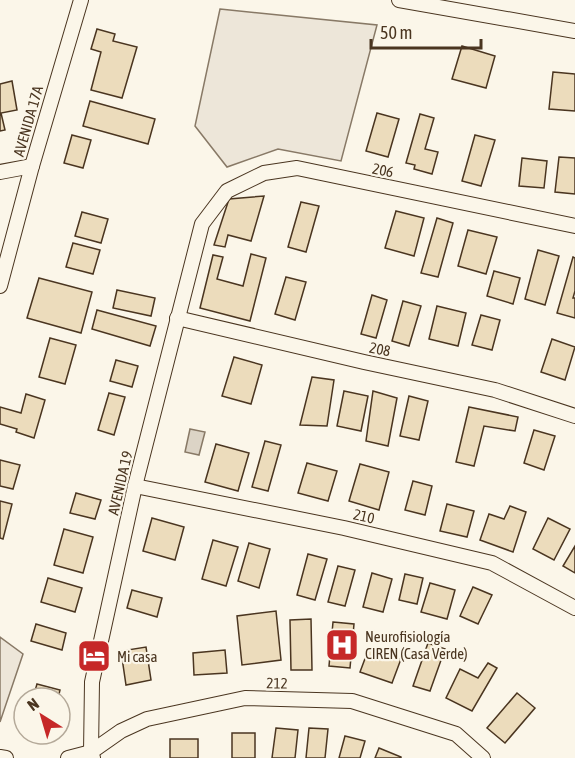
<svg xmlns="http://www.w3.org/2000/svg" width="575" height="758" font-family="'Asap Condensed',sans-serif">
<style>
.green{fill:#ede6d9;stroke:#887966;stroke-width:1.5}
.water{fill:#dcd4c6;stroke:#887966;stroke-width:1.5}
.building{fill:#ecdcbc;stroke:#4a3520;stroke-width:1.5}
.lines{fill:none;stroke-linecap:round;stroke-linejoin:round}
.minor-casing{stroke:#4a3520;stroke-width:16}
.minor{stroke:#fbf6e9;stroke-width:14}
.labels{text-anchor:middle;dominant-baseline:central;stroke-width:4.5;stroke-linejoin:round;paint-order:stroke}
.street-label{font-size:15px;fill:#4a3520;stroke:#fbf6e9}
.poi-label{font-size:15px;fill:#4a3520;stroke:#fbf6e9;text-anchor:start}
</style>
<rect width="100%" height="100%" fill="#fbf6e9"/>
<g class="green">
<polygon points="220,9 377,25 341,161 278,149 227,167 195,126"/>
<polygon points="0,637 23,654 0,722"/>
</g>
<polygon class="water" points="190,429 205,432 199,455 185,452"/>
<g class="building">
<polygon points="97,29 115,34 113,41 137,47 122,98 91,90 101,52 91,49"/>
<polygon points="462,46 495,56 486,88 452,79"/>
<polygon points="553,72 575,74 575,111 549,109"/>
<polygon points="12,81 17,110 1,113 5,130 0,131 0,84"/>
<polygon points="90,101 155,119 148,144 83,126"/>
<polygon points="377,113 399,119 388,157 366,151"/>
<polygon points="420,114 434,118 425,149 438,152 432,174 414,169 415,165 406,163"/>
<polygon points="72,135 91,140 83,168 64,163"/>
<polygon points="475,135 495,140 481,186 462,181"/>
<polygon points="559,157 575,158 575,194 555,192"/>
<polygon points="522,158 547,161 544,188 519,186"/>
<polygon points="264,196 251,241 228,235 225,247 214,245 229,199"/>
<polygon points="301,202 319,206 306,252 288,247"/>
<polygon points="396,211 424,218 414,256 385,248"/>
<polygon points="82,212 108,219 101,243 75,236"/>
<polygon points="437,218 453,223 438,277 421,273"/>
<polygon points="468,230 497,237 486,274 458,266"/>
<polygon points="73,243 100,250 93,274 66,267"/>
<polygon points="538,250 559,256 545,305 525,299"/>
<polygon points="251,254 266,258 250,321 200,308 213,255 223,257 217,279 243,286"/>
<polygon points="573,257 575,258 575,291 573,298 575,298 575,318 557,313"/>
<polygon points="494,271 520,278 513,304 487,296"/>
<polygon points="286,277 306,282 295,320 275,314"/>
<polygon points="39,278 92,292 81,333 27,318"/>
<polygon points="117,290 155,298 151,316 113,308"/>
<polygon points="372,295 387,300 376,338 361,334"/>
<polygon points="403,301 421,306 409,346 392,341"/>
<polygon points="437,306 466,313 458,346 429,339"/>
<polygon points="97,310 156,326 150,346 92,329"/>
<polygon points="481,315 500,320 492,350 472,345"/>
<polygon points="50,338 76,345 65,384 39,377"/>
<polygon points="552,339 575,347 565,380 541,372"/>
<polygon points="234,357 262,365 251,404 222,396"/>
<polygon points="116,360 138,366 132,387 110,381"/>
<polygon points="312,377 334,380 327,426 300,425"/>
<polygon points="344,391 368,396 361,431 337,426"/>
<polygon points="373,391 397,398 388,446 366,441"/>
<polygon points="109,393 125,397 114,435 98,430"/>
<polygon points="26,394 45,400 34,438 16,432 17,429 0,424 0,407 21,413"/>
<polygon points="409,396 428,401 419,440 400,436"/>
<polygon points="469,407 518,417 515,431 484,426 474,466 456,462"/>
<polygon points="534,430 555,436 544,470 524,463"/>
<polygon points="265,441 281,445 268,491 252,487"/>
<polygon points="216,444 249,453 238,491 205,482"/>
<polygon points="0,460 20,465 13,489 0,486"/>
<polygon points="307,463 337,471 328,501 298,493"/>
<polygon points="360,464 389,472 379,510 349,501"/>
<polygon points="413,481 432,486 425,515 405,510"/>
<polygon points="76,493 101,500 95,519 70,513"/>
<polygon points="0,501 12,504 3,539 0,538"/>
<polygon points="447,504 474,511 467,537 440,531"/>
<polygon points="510,506 526,512 513,552 480,540 489,514 504,519"/>
<polygon points="152,518 184,527 175,560 143,551"/>
<polygon points="548,518 570,529 554,560 533,549"/>
<polygon points="64,529 93,537 83,573 54,565"/>
<polygon points="213,540 238,547 226,586 202,579"/>
<polygon points="249,543 270,549 259,588 238,581"/>
<polygon points="575,546 575,573 563,566"/>
<polygon points="308,554 327,559 315,600 297,595"/>
<polygon points="338,566 355,570 345,606 328,602"/>
<polygon points="372,573 392,579 383,612 363,607"/>
<polygon points="405,574 423,578 417,604 399,600"/>
<polygon points="48,578 82,588 75,612 41,602"/>
<polygon points="430,583 455,590 447,619 421,612"/>
<polygon points="473,587 492,595 478,624 460,616"/>
<polygon points="132,590 162,598 157,617 127,608"/>
<polygon points="276,611 281,660 242,665 237,616"/>
<polygon points="311,619 312,670 291,670 290,620"/>
<polygon points="333,622 354,624 350,668 329,666"/>
<polygon points="36,624 66,633 62,650 31,641"/>
<polygon points="428,643 445,649 430,691 413,686"/>
<polygon points="146,647 151,680 126,685 121,651"/>
<polygon points="369,648 401,659 392,683 360,672"/>
<polygon points="225,650 227,673 194,675 193,653"/>
<polygon points="488,663 497,668 472,711 446,698 460,669 478,678"/>
<polygon points="37,684 60,690 58,698 33,698"/>
<polygon points="517,693 535,708 505,743 487,728"/>
<polygon points="276,728 298,730 295,758 272,758"/>
<polygon points="309,728 328,729 325,758 306,758"/>
<rect x="232" y="733" width="23" height="25"/>
<polygon points="345,736 365,741 360,758 339,758"/>
<rect x="170" y="739" width="28" height="19"/>
<polygon points="379,748 401,757 401,758 375,758"/>
</g>
<g class="lines">
<defs>
<g id="minor">
<polyline points="399,0 575,31"/>
<polyline points="0,172 32,166"/>
<polyline points="0,286 32,166 81,0"/>
<polyline points="177,318 364,362 495,390 575,416"/>
<polyline points="135,486 344,528 492,563 575,608"/>
<polyline points="0,757 6,758"/>
<polyline points="68,758 91,752 121,731 147,719 245,698 352,701 456,734 483,758"/>
<polyline points="93,758 91,752 92,682 135,486 202,224 227,191 264,173 297,168 575,226"/>
</g>
</defs>
<use href="#minor" class="minor-casing"/>
<use href="#minor" class="minor"/>
</g>
<defs>
<symbol id="hospital-square" viewBox="-11 -11 22 22"><rect x="-9" y="-9" width="18" height="18" rx="4" fill="#c62828" stroke="#fbf6e9"/><path d="M-5-5h3v3.5h4V-5h3V5h-3V1.5h-4V5h-3Z" fill="#fff"/></symbol>
<symbol id="hotel-square" viewBox="-11 -11 22 22"><rect x="-9" y="-9" width="18" height="18" rx="4" fill="#c62828" stroke="#fbf6e9"/><path d="M-6-4.5h1.5V1H6V5H4.5V3h-9V5H-6ZM-4 0a1.8 1.8 0 1 1 3.6 0ZM.5 0V-2.5h3Q6-2.5 6 0Z" fill="#fff"/></symbol>
</defs>
<g fill-rule="evenodd">
<use href="#hospital-square" x="323" y="626" width="38" height="38"/>
<use href="#hotel-square" x="75" y="637" width="38" height="38"/>
</g>
<g class="labels">
<g class="street-label">
<text transform="translate(28 121) rotate(-74)">AVENIDA 17A</text>
<text transform="translate(383 170) rotate(12)">206</text>
<text transform="translate(380 349) rotate(12)">208</text>
<text transform="translate(120 483) rotate(-77)">AVENIDA 19</text>
<text transform="translate(364 516) rotate(13)">210</text>
<text transform="translate(277 683) rotate(1)">212</text>
</g>
<g class="poi-label">
<text x="365" y="636">Neurofisiología<tspan x="365" dy="17">CIREN (Casa Verde)</tspan></text>
<text x="117" y="656">Mi casa</text>
</g>
</g>
<g transform="translate(42 716) rotate(323)"><circle r="28" fill="#fbf6e9" stroke="#b4a999" stroke-width="1.5"/>
<path d="M0-4.5L10 22L0 15L-10 22Z" fill="#c62828"/>
<text y="-9" font-size="16" font-weight="bold" text-anchor="middle" fill="#4a3520">N</text>
</g>
<path d="M371 39v9h110v-9" fill="none" stroke="#4a3520" stroke-width="3"/>
<text x="380" y="39" font-size="18" fill="#4a3520" stroke="#fbf6e9" stroke-width="4.5" paint-order="stroke">50 m</text>
</svg>
